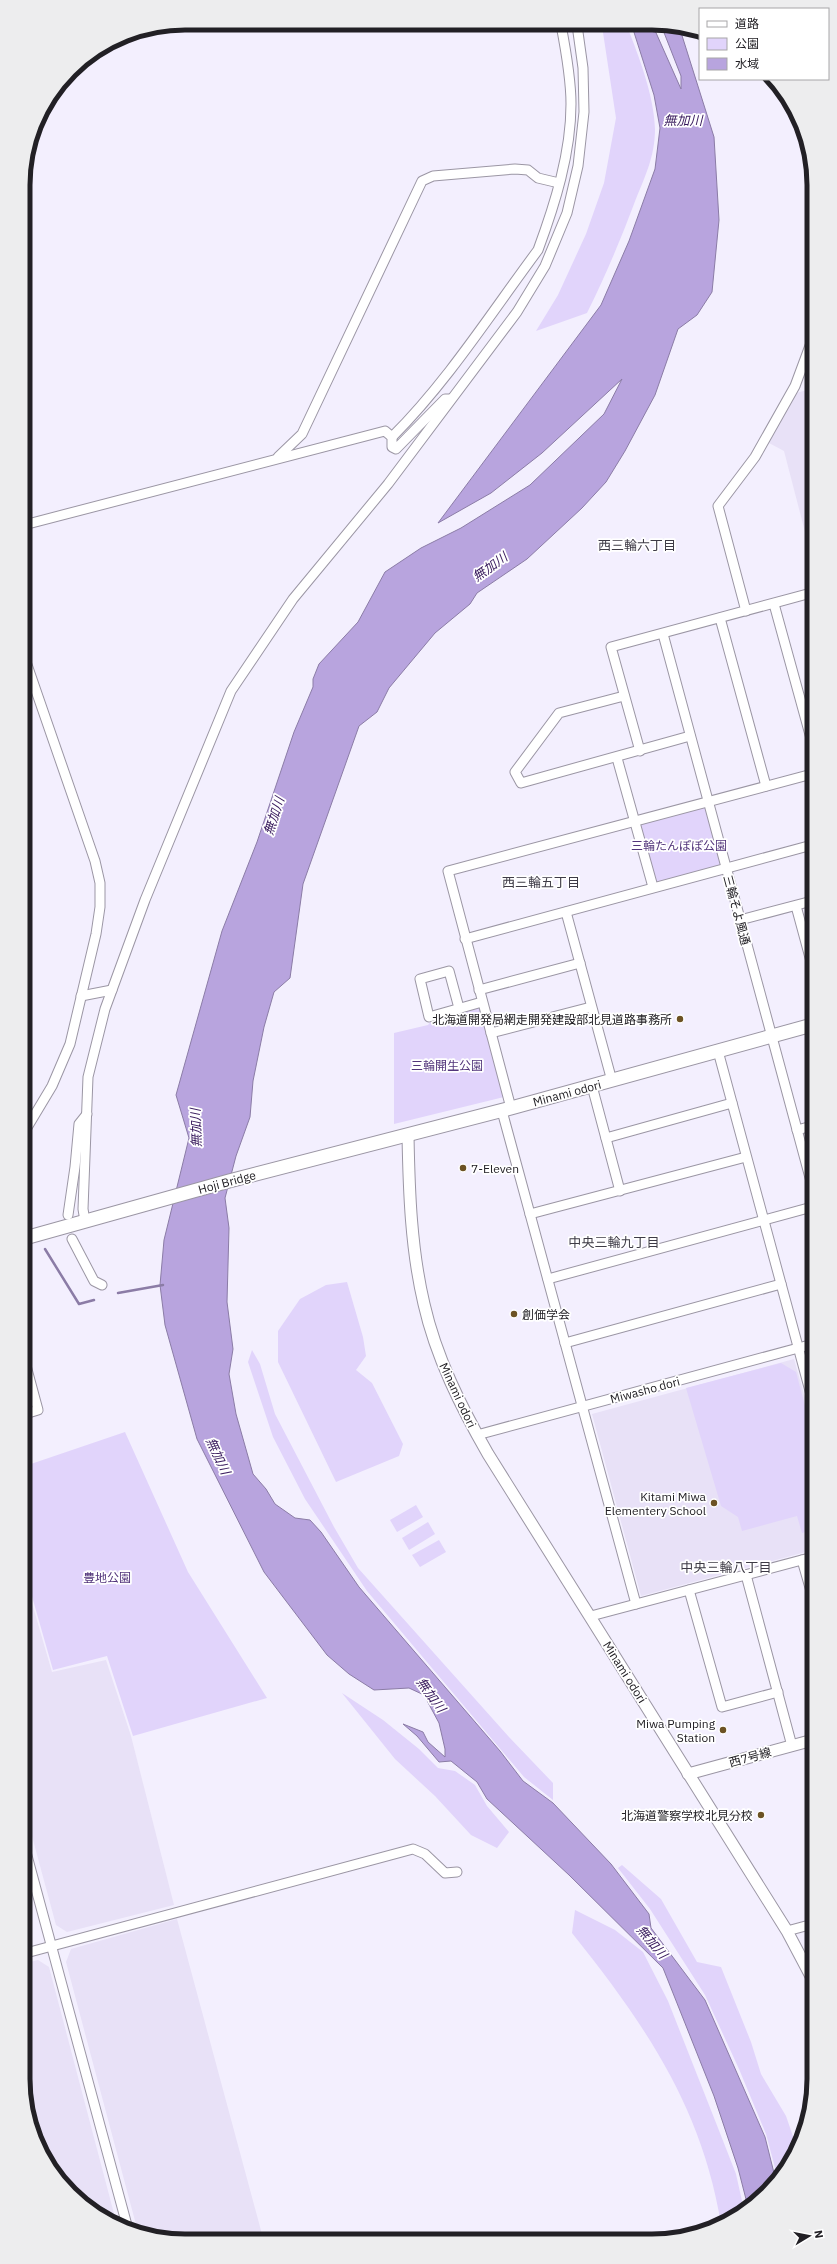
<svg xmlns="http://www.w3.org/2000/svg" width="837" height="2264" font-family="'IBM Plex Sans','Noto Sans JP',sans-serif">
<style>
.built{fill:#e8e1f7}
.green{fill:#e1d4fb}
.water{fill:#b8a4de;stroke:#8b7ca6}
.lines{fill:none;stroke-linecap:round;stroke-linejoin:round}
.stream{stroke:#8b7ca6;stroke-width:2.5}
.minor-casing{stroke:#9b96a4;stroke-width:11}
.tertiary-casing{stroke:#9b96a4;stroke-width:13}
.secondary-casing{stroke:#9b96a4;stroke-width:15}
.minor{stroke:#fff;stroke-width:9}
.tertiary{stroke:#fff;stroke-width:11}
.secondary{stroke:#fff;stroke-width:13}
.poi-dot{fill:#6c5223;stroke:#fff;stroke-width:1.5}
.labels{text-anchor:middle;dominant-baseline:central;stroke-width:3.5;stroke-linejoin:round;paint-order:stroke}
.park-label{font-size:12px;fill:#52357b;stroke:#fff}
.street-label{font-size:12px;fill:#222025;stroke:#fff}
.poi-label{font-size:12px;fill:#222025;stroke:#fff;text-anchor:end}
.water-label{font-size:13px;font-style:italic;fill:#37195c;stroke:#fff}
.neighbourhood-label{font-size:13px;fill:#3e3b46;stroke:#fff}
.rim{fill:none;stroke:#222025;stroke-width:5}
</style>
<rect width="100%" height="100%" fill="#f3effe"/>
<g class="built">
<polygon points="811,389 811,555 784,451 769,443 796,393"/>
<polygon points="794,1359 813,1426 813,1550 641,1596 592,1414"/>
<polygon points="25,1579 52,1672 106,1660 131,1736 174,1905 67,1932 56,1925 26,1814"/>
<polygon points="177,1919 263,2238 154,2238 138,2232 66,1962 71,1949"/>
<polygon points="38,1960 49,1967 117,2225 71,2194 45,2160 26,2111 26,1963"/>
</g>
<g class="green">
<path d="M602 26H627C639 57 654 95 655 129 655 158 644 178 634 204 620 241 605 277 587 313L536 331 558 295 586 234 604 183 616 118Z"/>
<polygon points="706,807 721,866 655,883 639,825"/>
<polygon points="479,1007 504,1097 394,1124 394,1033 428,1025 433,1019"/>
<polygon points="347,1282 363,1337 366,1356 356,1370 372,1383 403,1444 399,1456 336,1482 278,1362 278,1331 300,1299 326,1285"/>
<polygon points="252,1350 260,1364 275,1414 334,1527 358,1568 509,1737 553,1783 553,1800 524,1777 367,1591 305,1499 273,1437 248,1362"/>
<polygon points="781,1363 796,1372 813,1436 813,1530 802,1533 797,1516 742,1531 738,1517 721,1506 686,1388"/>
<polygon points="125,1432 188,1572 267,1698 133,1736 107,1656 53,1670 25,1572 25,1466"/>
<polygon points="416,1505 423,1517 397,1532 390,1520"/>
<polygon points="428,1522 435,1534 409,1550 402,1538"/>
<polygon points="439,1540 446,1552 420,1567 412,1555"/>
<polygon points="342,1693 383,1720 419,1749 438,1768 455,1771 475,1785 487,1806 509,1832 497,1848 471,1835 435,1796 395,1759"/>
<polygon points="622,1865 661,1899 697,1962 721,1967 751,2042 761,2074 786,2116 797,2148 778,2179 766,2134 739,2069 705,1995 650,1909 618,1868"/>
<path d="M575 1910 615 1930 643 1952 668 2001 718 2128 736 2174 744 2210 733 2219 721 2224C702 2107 644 2023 572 1933Z"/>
<polygon points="813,1931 813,1954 807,1940 810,1932"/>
</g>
<polygon class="water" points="632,26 653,26 681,89 681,76 663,30 659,26 679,26 714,137 719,220 712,292 697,315 678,329 655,395 625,451 606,482 582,508 527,559 477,593 470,604 435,633 389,688 377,712 359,726 303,884 290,978 274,992 264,1027 253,1081 250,1117 236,1156 225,1198 229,1228 227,1302 233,1349 229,1374 236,1414 253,1474 266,1489 275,1504 295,1518 310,1520 321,1532 359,1587 500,1751 523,1781 553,1803 611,1864 649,1914 651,1928 705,2000 765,2137 776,2181 748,2207 738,2168 714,2096 663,1968 569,1875 487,1799 477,1782 451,1761 439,1762 417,1736 403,1724 423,1732 428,1742 445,1757 445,1749 439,1723 424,1695 409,1688 374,1690 349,1674 327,1655 264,1572 197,1439 165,1325 160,1285 164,1240 189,1138 176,1095 222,931 257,842 294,732 313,687 313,679 319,664 358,622 385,572 421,548 461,528 530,485 604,414 622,379 542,453 491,493 438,523 601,305 629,241 655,169 660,128 654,95"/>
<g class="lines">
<g class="stream">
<polyline points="45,1249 79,1304 94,1300"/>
<polyline points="118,1293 163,1285"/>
</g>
<defs>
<g id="minor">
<path d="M392 437C448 381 491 313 538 250 555 204 571 153 571 104 571 78 566 51 561 25"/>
<polyline points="278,457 302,434 422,181 433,176 515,169 528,170 538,178 559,183"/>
<polyline points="24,525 385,431 392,437 392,447 396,449 445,399 450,399"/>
<polyline points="774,604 812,742"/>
<polyline points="746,611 718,506 755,457 795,386 811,343"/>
<polyline points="720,618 766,786"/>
<polyline points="663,634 812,1185"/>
<polyline points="24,656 95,861 100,883 100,907 96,934 70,1044 52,1086 25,1131"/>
<polyline points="624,696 559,713 515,772 521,783 690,736"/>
<polyline points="640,751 611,647 811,593"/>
<polyline points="617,758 653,887"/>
<polyline points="796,906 812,965"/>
<polyline points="566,912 612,1081"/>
<polyline points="740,920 812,901"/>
<polyline points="465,939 812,845"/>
<polyline points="479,990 580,963"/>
<polyline points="81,996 112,990"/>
<polyline points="459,1008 449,971 420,979 429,1017 482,1002"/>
<polyline points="491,1033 591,1007"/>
<polyline points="718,1051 813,1402"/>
<polyline points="592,1086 620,1191"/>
<polyline points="511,1108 448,871 812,774"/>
<polyline points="502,1111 636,1604"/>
<polyline points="797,1130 812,1126"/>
<polyline points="606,1138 732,1103"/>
<polyline points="530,1214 746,1157"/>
<polyline points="68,1215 75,1167 79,1124 87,1114"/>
<polyline points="85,1221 83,1209 88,1077 105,1009 145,900 231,691 293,599 388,484 517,312 545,266 567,213 578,166 584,112 583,68 577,25"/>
<polyline points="72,1239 94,1281 102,1285"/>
<polyline points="548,1279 812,1207"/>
<polyline points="565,1343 781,1284"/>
<polyline points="25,1362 38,1410 25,1414"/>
<polyline points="477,1435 813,1344"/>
<polyline points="802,1560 813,1598"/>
<polyline points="746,1575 792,1746"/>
<polyline points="689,1590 722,1707 778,1692"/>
<polyline points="591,1616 813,1557"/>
<polyline points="26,1852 128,2229"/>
<polyline points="787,1931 813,1924"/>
<polyline points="26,1953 413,1849 425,1854 445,1873 457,1872"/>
</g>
<g id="tertiary">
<path d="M408 1135C409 1192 411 1249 424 1304 436 1357 461 1407 488 1454L787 1931 814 1982"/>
<polyline points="688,1774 813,1740"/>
</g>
<polyline id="secondary" points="25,1238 229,1181 511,1108 812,1025"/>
</defs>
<use href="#minor" class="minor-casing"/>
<use href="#tertiary" class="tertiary-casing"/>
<use href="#secondary" class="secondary-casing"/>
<use href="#minor" class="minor"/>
<use href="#tertiary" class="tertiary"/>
<use href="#secondary" class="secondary"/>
</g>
<g class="poi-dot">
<circle cx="680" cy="1019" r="4"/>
<circle cx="463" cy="1168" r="4"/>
<circle cx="514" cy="1314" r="4"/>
<circle cx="714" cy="1503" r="4"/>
<circle cx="723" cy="1730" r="4"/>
<circle cx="761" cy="1815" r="4"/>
</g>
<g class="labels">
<g class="park-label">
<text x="679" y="845">三輪たんぽぽ公園</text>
<text x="447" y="1065">三輪開生公園</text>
<text x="107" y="1577">豊地公園</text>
</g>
<g class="street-label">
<text transform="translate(737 910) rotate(75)">三輪そよ風通</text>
<text transform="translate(567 1093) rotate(-15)">Minami odori</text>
<text transform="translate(227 1182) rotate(-15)">Hoji Bridge</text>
<text transform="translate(645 1390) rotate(-15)">Miwasho dori</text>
<text transform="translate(458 1395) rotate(65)">Minami odori</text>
<text transform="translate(625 1672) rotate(58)">Minami odori</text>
<text transform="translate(750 1757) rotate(-15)">西7号線</text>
</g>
<g class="poi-label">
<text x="672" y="1019">北海道開発局網走開発建設部北見道路事務所</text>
<text x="471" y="1168" text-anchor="start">7-Eleven</text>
<text x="522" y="1314" text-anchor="start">創価学会</text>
<text x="706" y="1496">Kitami Miwa<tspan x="706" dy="14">Elementery School</tspan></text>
<text x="715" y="1723">Miwa Pumping<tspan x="715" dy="14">Station</tspan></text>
<text x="753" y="1815">北海道警察学校北見分校</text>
</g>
<g class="water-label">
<text x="683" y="120">無加川</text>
<text transform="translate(490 567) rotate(-36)">無加川</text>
<text transform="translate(274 816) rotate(-72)">無加川</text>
<text transform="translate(196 1128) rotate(-92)">無加川</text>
<text transform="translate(218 1456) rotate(65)">無加川</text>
<text transform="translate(431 1695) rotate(54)">無加川</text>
<text transform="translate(652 1942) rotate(50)">無加川</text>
</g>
<g class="neighbourhood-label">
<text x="637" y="545">西三輪六丁目</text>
<text x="541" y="882">西三輪五丁目</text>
<text x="614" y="1242">中央三輪九丁目</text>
<text x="726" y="1567">中央三輪八丁目</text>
</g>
</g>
<path d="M0 0H837V2264H0ZM185 30H652A155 155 0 0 1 807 185V2079A155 155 0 0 1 652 2234H185A155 155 0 0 1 30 2079V185A155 155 0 0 1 185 30Z" fill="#ededee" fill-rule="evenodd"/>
<path class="rim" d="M185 30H652A155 155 0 0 1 807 185V2079A155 155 0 0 1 652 2234H185A155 155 0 0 1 30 2079V185A155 155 0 0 1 185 30Z"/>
<rect x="699" y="8" width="130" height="72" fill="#ffffff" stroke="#a7a6a8"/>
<rect x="707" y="21" width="20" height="6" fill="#ffffff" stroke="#a7a6a8"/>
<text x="735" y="28" font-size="12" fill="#222025">道路</text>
<rect x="707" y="38" width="20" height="12" fill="#e1d4fb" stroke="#a7a6a8"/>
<text x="735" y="48" font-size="12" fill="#222025">公園</text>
<rect x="707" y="58" width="20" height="12" fill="#b8a4de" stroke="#a7a6a8"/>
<text x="735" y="68" font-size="12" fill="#222025">水域</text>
<g transform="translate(809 2236) rotate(80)" stroke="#ffffff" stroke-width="3" paint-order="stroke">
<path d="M0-3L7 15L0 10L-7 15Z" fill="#222025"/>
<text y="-6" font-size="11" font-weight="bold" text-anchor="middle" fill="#222025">N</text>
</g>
</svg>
